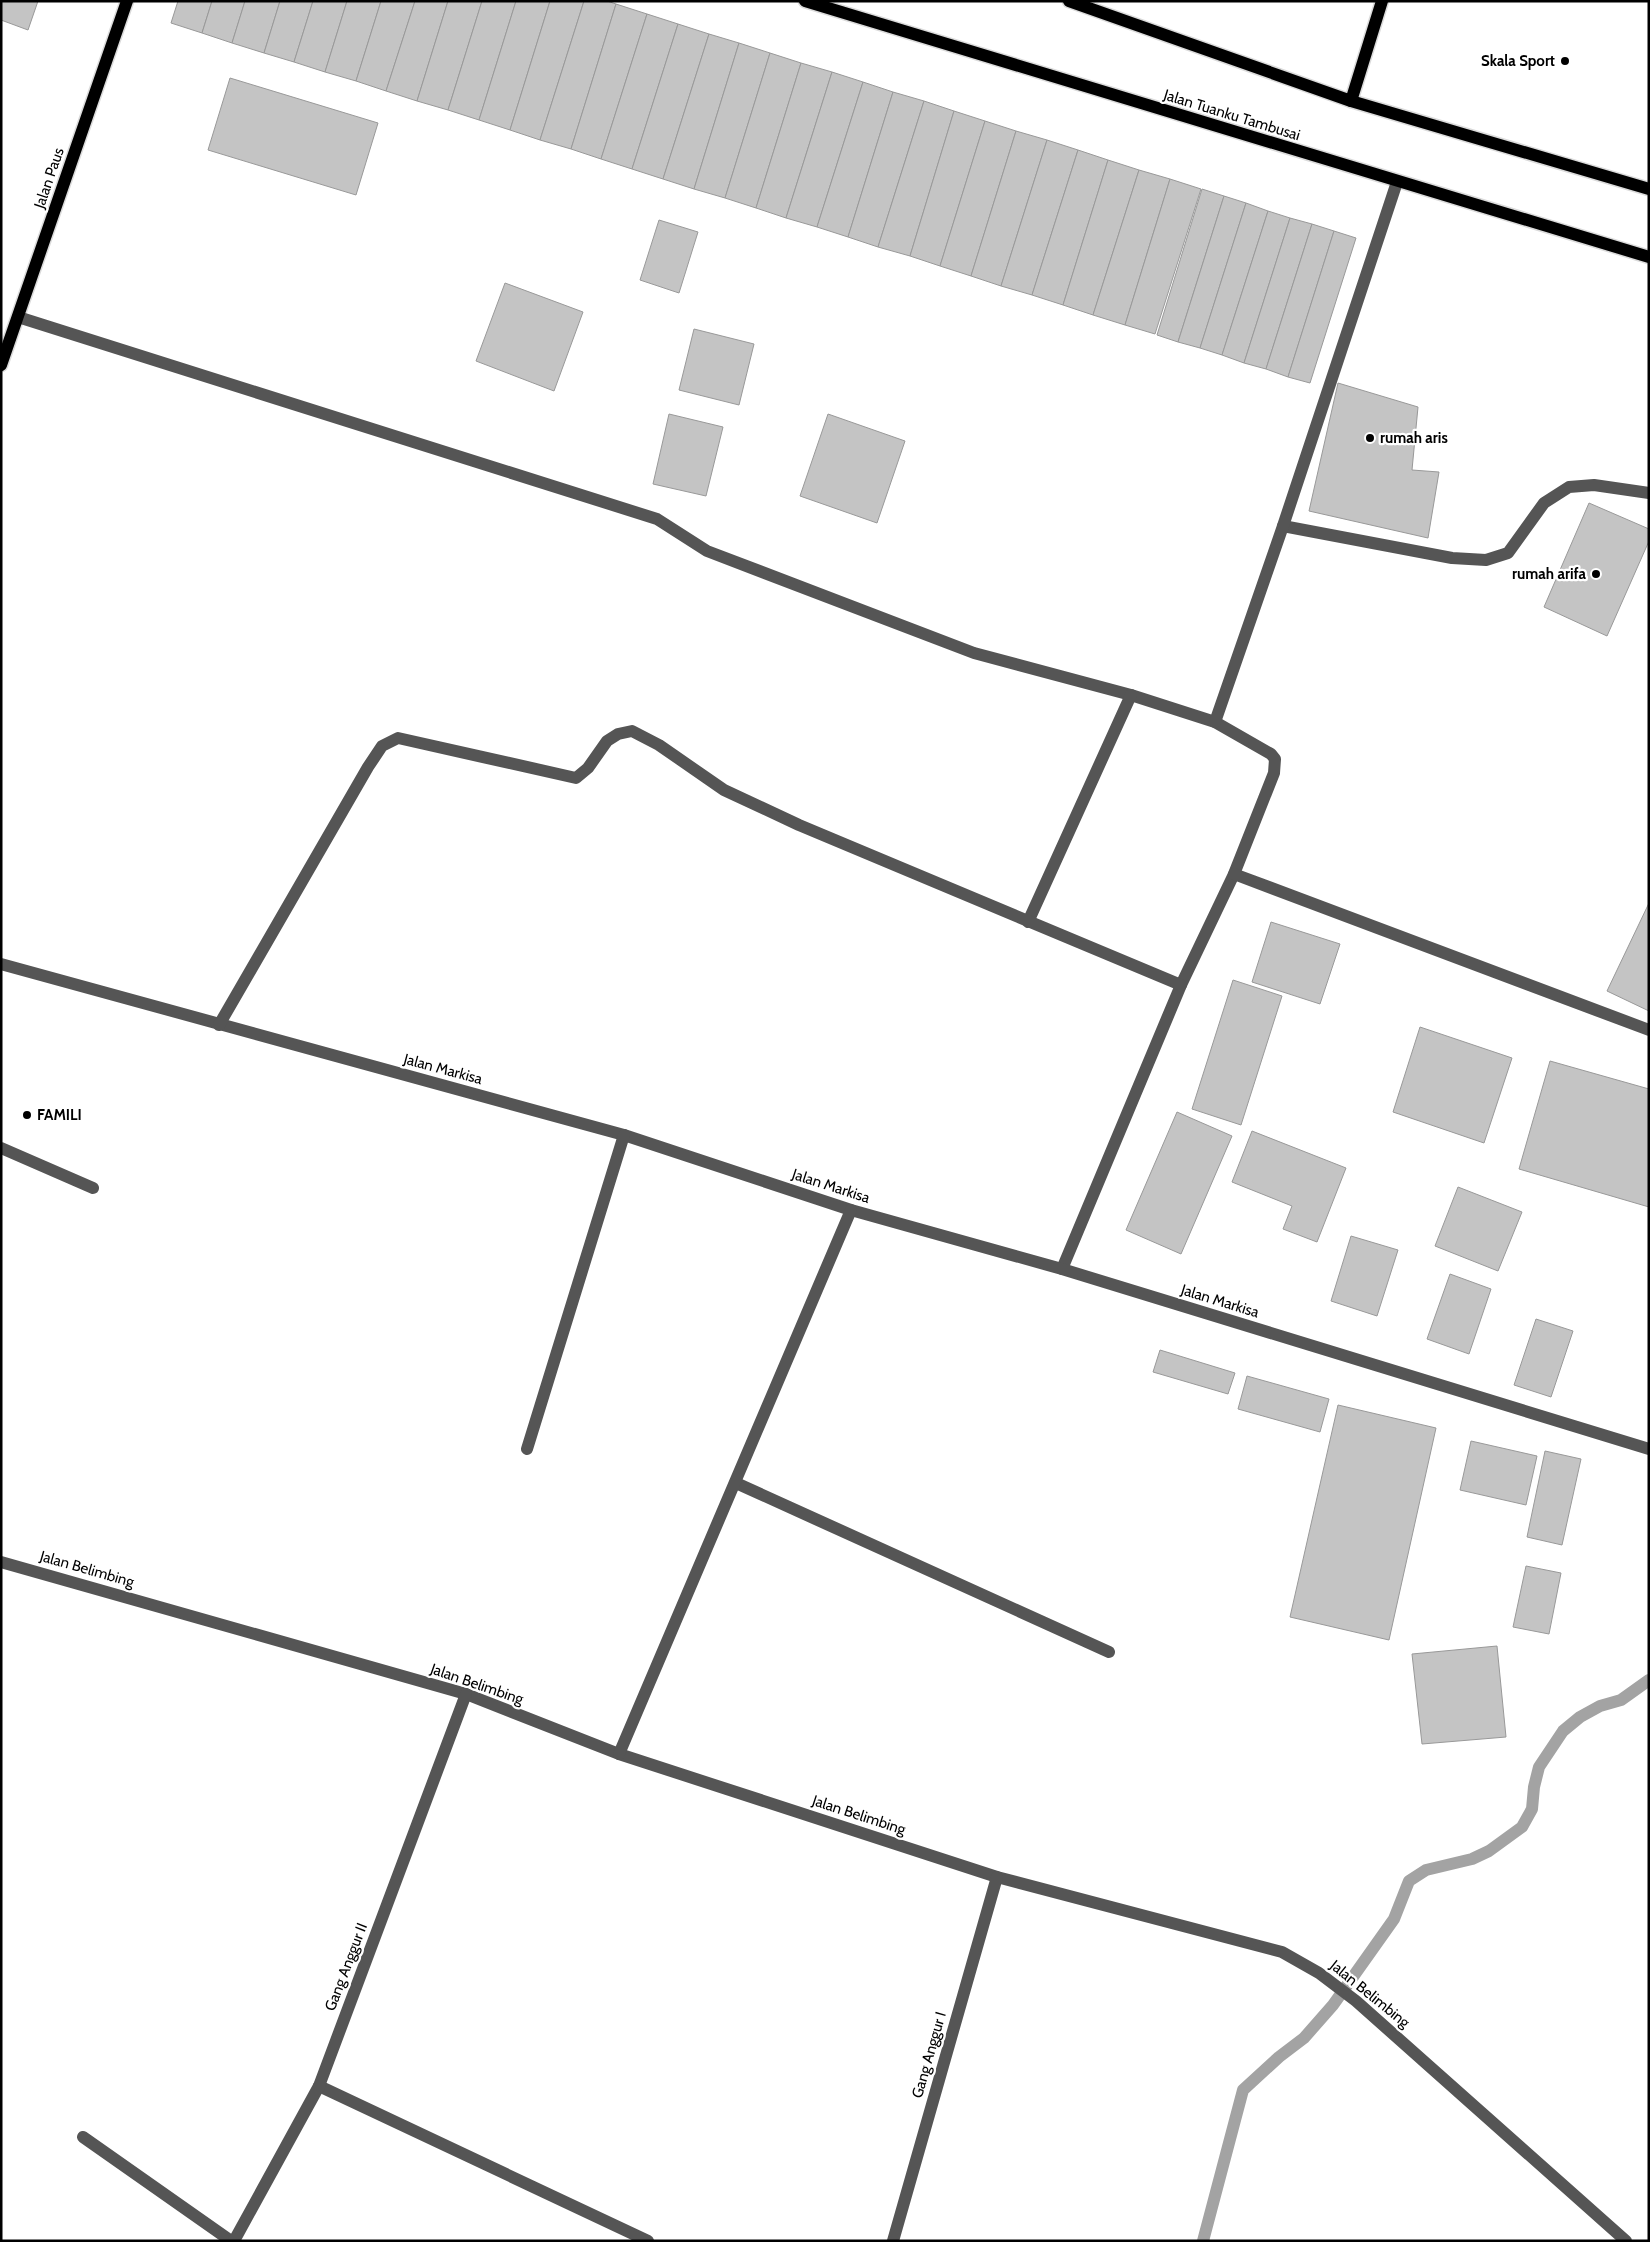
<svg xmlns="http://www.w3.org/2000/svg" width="1650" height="2242" font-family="Cabin,sans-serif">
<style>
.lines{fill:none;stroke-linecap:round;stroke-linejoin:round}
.stream{stroke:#a3a3a3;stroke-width:12}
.building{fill:#c4c4c4;stroke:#999}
.major-casing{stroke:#dbdbdb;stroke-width:15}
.minor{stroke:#555;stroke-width:12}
.major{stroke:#000;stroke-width:12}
.poi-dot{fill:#000;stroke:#fff;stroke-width:2}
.labels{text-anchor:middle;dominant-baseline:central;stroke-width:4.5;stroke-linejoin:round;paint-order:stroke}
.poi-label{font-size:15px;font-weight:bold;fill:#000;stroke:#fff;text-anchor:end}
.street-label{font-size:15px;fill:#000;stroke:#fff}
</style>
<rect width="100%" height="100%" fill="#fff"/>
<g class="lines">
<polyline class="stream" points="1203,2241 1243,2090 1279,2057 1304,2038 1333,2005 1394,1919 1409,1881 1426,1870 1472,1859 1489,1851 1522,1827 1532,1809 1534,1787 1539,1767 1563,1731 1580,1717 1600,1706 1621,1700 1649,1680"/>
</g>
<g class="building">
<polygon points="1,1 38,1 28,30 1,20"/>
<polygon points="178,1 212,1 202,33 171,23"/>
<polygon points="212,1 245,1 232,43 202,33"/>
<polygon points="245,1 280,1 264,53 232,43"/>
<polygon points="280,1 313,1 294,62 264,53"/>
<polygon points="313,1 347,1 325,72 294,62"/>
<polygon points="347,1 381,1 356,81 325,72"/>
<polygon points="381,1 415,1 386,91 356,81"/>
<polygon points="415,1 448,1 417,101 386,91"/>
<polygon points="448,1 482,1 448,110 417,101"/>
<polygon points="482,1 516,1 479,120 448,110"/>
<polygon points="516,1 550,1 510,130 479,120"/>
<polygon points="550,1 584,1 540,140 510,130"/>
<polygon points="584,1 607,1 616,4 571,149 540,140"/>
<polygon points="616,4 647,14 601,159 571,149"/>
<polygon points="647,14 678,24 632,169 601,159"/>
<polygon points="678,24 709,34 663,179 632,169"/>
<polygon points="709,34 739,43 694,189 663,179"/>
<polygon points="739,43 770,53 725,198 694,189"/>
<polygon points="770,53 801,63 756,208 725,198"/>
<polygon points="801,63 832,72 786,218 756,208"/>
<polygon points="832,72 863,82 817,227 786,218"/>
<polygon points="230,78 378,123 356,195 208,150"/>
<polygon points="863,82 893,92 848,237 817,227"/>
<polygon points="893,92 924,101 878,247 848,237"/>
<polygon points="924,101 954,111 910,256 878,247"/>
<polygon points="954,111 985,121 940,266 910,256"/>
<polygon points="985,121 1016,131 971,276 940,266"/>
<polygon points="1016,131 1047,140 1001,286 971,276"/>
<polygon points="1047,140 1078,150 1032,295 1001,286"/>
<polygon points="1078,150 1108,160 1063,305 1032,295"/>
<polygon points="1108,160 1139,170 1093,315 1063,305"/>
<polygon points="1139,170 1170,179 1125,325 1093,315"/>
<polygon points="1170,179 1201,189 1155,334 1125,325"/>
<polygon points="1202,189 1224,196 1178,342 1157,335"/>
<polygon points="1224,196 1246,203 1200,348 1178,342"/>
<polygon points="1246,203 1268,211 1222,355 1200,348"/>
<polygon points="1268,211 1290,218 1244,363 1222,355"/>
<polygon points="1290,218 1312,224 1266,369 1244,363"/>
<polygon points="659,220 698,232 679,293 640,280"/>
<polygon points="1312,224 1334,231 1288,377 1266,369"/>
<polygon points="1334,231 1356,238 1310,383 1288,377"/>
<polygon points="505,283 583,312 554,391 476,361"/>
<polygon points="694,329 754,344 739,405 679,390"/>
<polygon points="1338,383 1418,407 1412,470 1439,472 1428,538 1309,511"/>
<polygon points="669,414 723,427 706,496 653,484"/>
<polygon points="828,414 905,441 877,523 800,496"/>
<polygon points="1589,503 1649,529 1649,541 1607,636 1544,607"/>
<polygon points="1649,903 1649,1011 1607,991"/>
<polygon points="1271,922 1340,944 1320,1004 1252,982"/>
<polygon points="1233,980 1282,996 1241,1125 1192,1109"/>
<polygon points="1420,1027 1512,1058 1484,1143 1393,1112"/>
<polygon points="1550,1061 1649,1089 1649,1207 1519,1169"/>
<polygon points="1177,1112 1232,1136 1181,1254 1126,1230"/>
<polygon points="1252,1131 1346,1168 1317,1242 1283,1229 1292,1206 1232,1182"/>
<polygon points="1458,1187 1522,1212 1498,1271 1435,1246"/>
<polygon points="1351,1236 1398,1250 1377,1316 1331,1301"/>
<polygon points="1450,1274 1491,1289 1469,1354 1427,1339"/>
<polygon points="1536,1319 1573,1331 1551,1397 1514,1385"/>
<polygon points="1160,1350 1235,1373 1228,1394 1153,1372"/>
<polygon points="1247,1376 1329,1399 1320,1432 1238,1409"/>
<polygon points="1338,1405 1436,1428 1389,1640 1290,1617"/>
<polygon points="1471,1441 1537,1456 1526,1505 1460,1490"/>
<polygon points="1545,1451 1581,1459 1562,1545 1527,1537"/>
<polygon points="1526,1566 1561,1573 1549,1634 1513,1627"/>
<polygon points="1497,1646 1506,1737 1422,1744 1412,1654"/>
</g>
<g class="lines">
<defs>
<g id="major">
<polyline points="805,1 1649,257"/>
<polyline points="1069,1 1351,101 1649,189"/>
<polyline points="1351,101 1382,1"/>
<polyline points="1,365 127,1"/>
</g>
</defs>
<use href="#major" class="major-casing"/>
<g class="minor">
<polyline points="18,317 657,519 707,551 974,653 1131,695 1215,722 1271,754 1275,759 1274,773 1234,874 1181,985 1062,1269"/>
<polyline points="1283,526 1452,558 1486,560 1508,553 1544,503 1569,487 1594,485 1649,493"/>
<polyline points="1215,722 1283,526 1397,182"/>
<polyline points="1234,874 1649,1030"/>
<polyline points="1028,922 1131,695"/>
<polyline points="1,964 624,1135 851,1210 1062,1269 1649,1449"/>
<polyline points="219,1025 368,767 382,746 398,738 576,778 588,768 607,741 618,734 632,731 659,745 724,790 799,825 1181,985"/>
<polyline points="1,1148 93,1188"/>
<polyline points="527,1449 624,1135"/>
<polyline points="736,1483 1109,1652"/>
<polyline points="1,1562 466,1694 619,1754 997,1877 1282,1952 1319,1973 1356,2001 1626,2241"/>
<polyline points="619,1754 851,1210"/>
<polyline points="319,2086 648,2241"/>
<polyline points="83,2137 231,2241"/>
<polyline points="234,2241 319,2086 466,1694"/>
<polyline points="893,2241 997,1877"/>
</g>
<use href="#major" class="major"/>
</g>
<g class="poi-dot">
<circle cx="1565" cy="61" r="5"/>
<circle cx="1370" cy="438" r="5"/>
<circle cx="1596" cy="574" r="5"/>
<circle cx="27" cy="1115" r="5"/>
</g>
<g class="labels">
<g class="poi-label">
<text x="1555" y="61">Skala Sport</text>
<text x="1380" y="438" text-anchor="start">rumah aris</text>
<text x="1586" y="574">rumah arifa</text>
<text x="37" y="1115" text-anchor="start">FAMILI</text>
</g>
<g class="street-label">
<text transform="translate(1232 115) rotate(17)">Jalan Tuanku Tambusai</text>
<text transform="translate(49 178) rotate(-71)">Jalan Paus</text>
<text transform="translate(443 1069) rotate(15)">Jalan Markisa</text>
<text transform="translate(831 1186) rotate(18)">Jalan Markisa</text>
<text transform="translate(1220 1301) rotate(17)">Jalan Markisa</text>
<text transform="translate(87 1569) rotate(16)">Jalan Belimbing</text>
<text transform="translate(477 1684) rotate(19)">Jalan Belimbing</text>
<text transform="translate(859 1815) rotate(18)">Jalan Belimbing</text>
<text transform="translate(346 1967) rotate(-69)">Gang Anggur II</text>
<text transform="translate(1370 1994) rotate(39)">Jalan Belimbing</text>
<text transform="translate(929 2055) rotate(-74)">Gang Anggur I</text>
</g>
</g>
<rect width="1650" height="2242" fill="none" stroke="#000000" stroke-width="5"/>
</svg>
